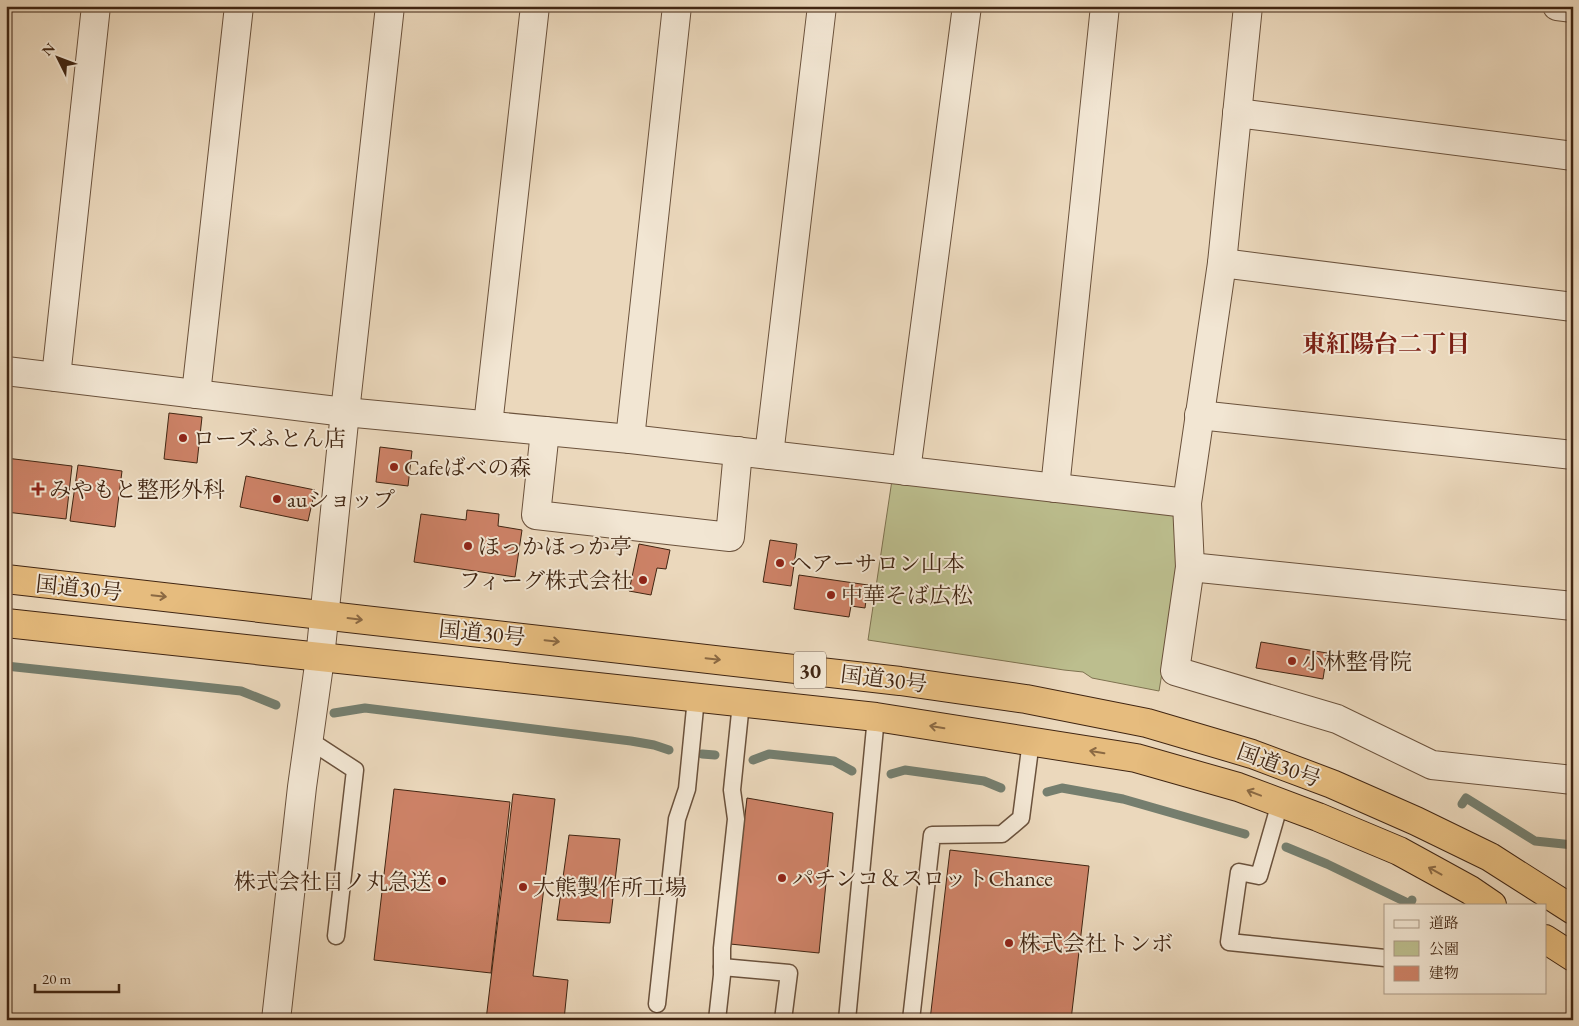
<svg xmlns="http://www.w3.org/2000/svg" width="1579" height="1026" font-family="'EB Garamond','Noto Serif JP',serif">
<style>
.green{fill:#bcbe8e;stroke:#7e7250}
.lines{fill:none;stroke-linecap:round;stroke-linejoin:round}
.stream{stroke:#757e6e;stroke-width:9}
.building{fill:#cd8267;stroke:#402512}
.lane-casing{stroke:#6b523c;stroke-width:19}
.street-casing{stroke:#6b523c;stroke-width:30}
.highway-casing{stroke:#402512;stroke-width:30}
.lane{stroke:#f2e6d3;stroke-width:16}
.street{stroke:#f2e6d3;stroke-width:28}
.highway{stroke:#e6bc7e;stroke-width:28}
.oneway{stroke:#8b6943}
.poi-dot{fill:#8f2418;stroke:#f2e6d3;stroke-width:2}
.labels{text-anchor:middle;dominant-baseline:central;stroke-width:4;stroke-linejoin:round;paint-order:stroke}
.shield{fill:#f2e6d3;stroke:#755f4c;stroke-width:1}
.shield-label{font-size:21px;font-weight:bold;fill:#402512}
.poi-label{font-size:22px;fill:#402512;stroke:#f2e6d3;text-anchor:start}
.street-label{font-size:22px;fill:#402512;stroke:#f2e6d3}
.neighbourhood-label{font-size:24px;font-weight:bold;fill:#7a1f14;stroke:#f2e6d3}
</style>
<rect width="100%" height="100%" fill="#ebd8bc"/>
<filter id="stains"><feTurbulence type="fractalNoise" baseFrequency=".004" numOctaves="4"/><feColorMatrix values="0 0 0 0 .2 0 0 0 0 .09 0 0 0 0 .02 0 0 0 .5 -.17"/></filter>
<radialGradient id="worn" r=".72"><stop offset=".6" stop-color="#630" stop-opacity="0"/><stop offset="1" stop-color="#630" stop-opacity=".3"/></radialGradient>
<polygon class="green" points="892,480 1173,513 1181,522 1176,588 1159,691 1092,678 1083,672 1064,670 868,640"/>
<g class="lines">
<g class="stream">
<polyline points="6,666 241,691 276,705"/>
<polyline points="334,713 365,708 631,741 654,745 669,750"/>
<polyline points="702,754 715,755"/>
<polyline points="753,760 769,754 834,761 852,771"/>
<polyline points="891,774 905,770 984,781 1001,788"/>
<polyline points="1047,792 1062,788 1123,799 1245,834"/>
<polyline points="1462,804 1466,798 1535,841 1573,845"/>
<polyline points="1286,847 1327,864 1410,904 1412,900"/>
</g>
</g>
<g class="building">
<polygon points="169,413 202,417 197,463 164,459"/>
<polygon points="380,447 412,451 408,486 376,482"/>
<polygon points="6,458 72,466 66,519 6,512"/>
<polygon points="78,465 122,471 115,527 70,521"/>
<polygon points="246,476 315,490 308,521 240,507"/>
<polygon points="467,510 499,514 498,526 522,530 515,577 414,562 421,514 466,520"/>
<polygon points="770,540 797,544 791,586 763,582"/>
<polygon points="639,544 670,550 666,569 657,568 651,595 629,591"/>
<polygon points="799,575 868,585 865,608 851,606 849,617 794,609"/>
<polygon points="1261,642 1327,653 1323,679 1256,668"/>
<polygon points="394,789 510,802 491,973 374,960"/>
<polygon points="513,794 555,799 533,976 568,980 564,1020 486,1020"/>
<polygon points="747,798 833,813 819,953 730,944"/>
<polygon points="569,835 620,839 610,923 557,920"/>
<polygon points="950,850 1089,866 1071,1020 930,1020"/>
</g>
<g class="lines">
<defs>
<g id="lane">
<polyline points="309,740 355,770 336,936"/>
<polyline points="1280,803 1259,876 1239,872 1229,942 1385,958"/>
<polyline points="722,967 789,973 783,1020"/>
<polyline points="657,1004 677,819 687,789 696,698"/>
<polyline points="717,1020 722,975 722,948 736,819 732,790 741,703"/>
<polyline points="847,1020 876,717"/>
<polyline points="911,1020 932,835 1002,834 1021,818 1031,741"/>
</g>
<g id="street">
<polyline points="1248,6 1222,263 1187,503 1190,567 1175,671 1337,719 1432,765 1573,780"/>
<polyline points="1557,6 1573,8"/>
<polyline points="1237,113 1573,156"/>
<polyline points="1222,263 1573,307"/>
<polyline points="6,371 345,412 630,439 1187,503"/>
<polyline points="56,377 96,6"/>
<polyline points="196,394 239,6"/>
<polyline points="1199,415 1573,455"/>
<polyline points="488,425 535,6"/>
<polyline points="545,431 536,515 730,537 738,451"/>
<polyline points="630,439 677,6"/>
<polyline points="769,455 822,6"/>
<polyline points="906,471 967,6"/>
<polyline points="1055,488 1105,6"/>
<polyline points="1190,567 1573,606"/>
<polyline points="276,1020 302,787 320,658 345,412 390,6"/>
</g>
<g id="highway">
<polyline points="6,579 900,681 1026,699 1147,723 1252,754 1332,784 1416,821 1490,857 1573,910"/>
<polyline points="6,623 876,717 1136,758 1238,787 1318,817 1399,851 1470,890 1492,905"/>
<polyline points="1545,939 1573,957"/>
</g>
</defs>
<use href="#lane" class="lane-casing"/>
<use href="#street" class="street-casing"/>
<use href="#highway" class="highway-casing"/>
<use href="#lane" class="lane"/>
<use href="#street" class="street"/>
<use href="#highway" class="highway"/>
</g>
<defs><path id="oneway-shaft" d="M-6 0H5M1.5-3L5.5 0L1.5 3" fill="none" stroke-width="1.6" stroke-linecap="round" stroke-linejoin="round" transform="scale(1.25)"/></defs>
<g class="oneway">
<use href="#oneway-shaft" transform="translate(159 596) rotate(6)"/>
<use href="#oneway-shaft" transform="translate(355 619) rotate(7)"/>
<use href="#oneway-shaft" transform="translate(552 641) rotate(6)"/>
<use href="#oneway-shaft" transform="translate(713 659) rotate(6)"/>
<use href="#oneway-shaft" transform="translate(937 727) rotate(-171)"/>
<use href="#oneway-shaft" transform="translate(1097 752) rotate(-171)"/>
<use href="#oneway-shaft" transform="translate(1254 793) rotate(-159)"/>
<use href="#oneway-shaft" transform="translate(1435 871) rotate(-151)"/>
</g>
<g class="poi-dot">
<circle cx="183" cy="438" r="5"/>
<circle cx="394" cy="467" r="5"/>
<path d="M35.5 481.5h5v5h5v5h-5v5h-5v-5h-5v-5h5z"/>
<circle cx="277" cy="499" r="5"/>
<circle cx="468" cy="546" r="5"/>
<circle cx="780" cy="563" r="5"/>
<circle cx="643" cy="580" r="5"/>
<circle cx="831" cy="595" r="5"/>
<circle cx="1292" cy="661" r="5"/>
<circle cx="782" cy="878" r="5"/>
<circle cx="442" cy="881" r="5"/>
<circle cx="523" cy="887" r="5"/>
<circle cx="1009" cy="943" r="5"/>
</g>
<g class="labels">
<rect class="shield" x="794" y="651.5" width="32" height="37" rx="4"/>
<g class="shield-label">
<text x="810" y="670">30</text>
</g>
<g class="poi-label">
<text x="193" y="438">ローズふとん店</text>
<text x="404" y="467">Cafeばべの森</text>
<text x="49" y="489">みやもと整形外科</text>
<text x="287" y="499">auショップ</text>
<text x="478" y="546">ほっかほっか亭</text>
<text x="790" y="563">ヘアーサロン山本</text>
<text x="633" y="580" text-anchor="end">フィーグ株式会社</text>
<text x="841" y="595">中華そば広松</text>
<text x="1302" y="661">小林整骨院</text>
<text x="792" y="878">パチンコ＆スロットChance</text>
<text x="432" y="881" text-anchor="end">株式会社日ノ丸急送</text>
<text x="533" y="887">大熊製作所工場</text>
<text x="1019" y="943">株式会社トンボ</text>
</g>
<g class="street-label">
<text transform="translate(79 588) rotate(6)">国道30号</text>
<text transform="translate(482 633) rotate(6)">国道30号</text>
<text transform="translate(884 679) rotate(7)">国道30号</text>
<text transform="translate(1279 765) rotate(20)">国道30号</text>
</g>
<g class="neighbourhood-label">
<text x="1386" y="343">東紅陽台二丁目</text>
</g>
</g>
<rect width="1579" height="1026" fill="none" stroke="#ebd8bc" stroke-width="25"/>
<rect x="8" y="8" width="1564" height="1011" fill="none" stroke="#402512" stroke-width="2.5"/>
<rect x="12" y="12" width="1554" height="1001" fill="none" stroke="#402512"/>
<rect x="1384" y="904" width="162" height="90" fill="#f2e6d3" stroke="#ab9986"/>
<rect x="1394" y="920" width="25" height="8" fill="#f2e6d3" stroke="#ab9986"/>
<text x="1429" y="928" font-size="15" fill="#402512">道路</text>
<rect x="1394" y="941" width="25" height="15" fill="#bcbe8e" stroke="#ab9986"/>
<text x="1429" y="954" font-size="15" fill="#402512">公園</text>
<rect x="1394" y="966" width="25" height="15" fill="#cd8267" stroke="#ab9986"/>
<text x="1429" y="978" font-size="15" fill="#402512">建物</text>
<g transform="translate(58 58) rotate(312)" stroke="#f2e6d3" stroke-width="4" paint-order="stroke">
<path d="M0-4L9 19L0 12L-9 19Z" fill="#402512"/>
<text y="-8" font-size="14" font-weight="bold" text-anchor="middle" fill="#402512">N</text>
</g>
<path d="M35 984v8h84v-8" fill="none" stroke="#402512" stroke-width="2.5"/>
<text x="42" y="984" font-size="15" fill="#402512" stroke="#f2e6d3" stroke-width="4" paint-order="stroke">20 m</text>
<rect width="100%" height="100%" filter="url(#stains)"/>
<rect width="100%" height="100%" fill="url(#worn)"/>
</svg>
